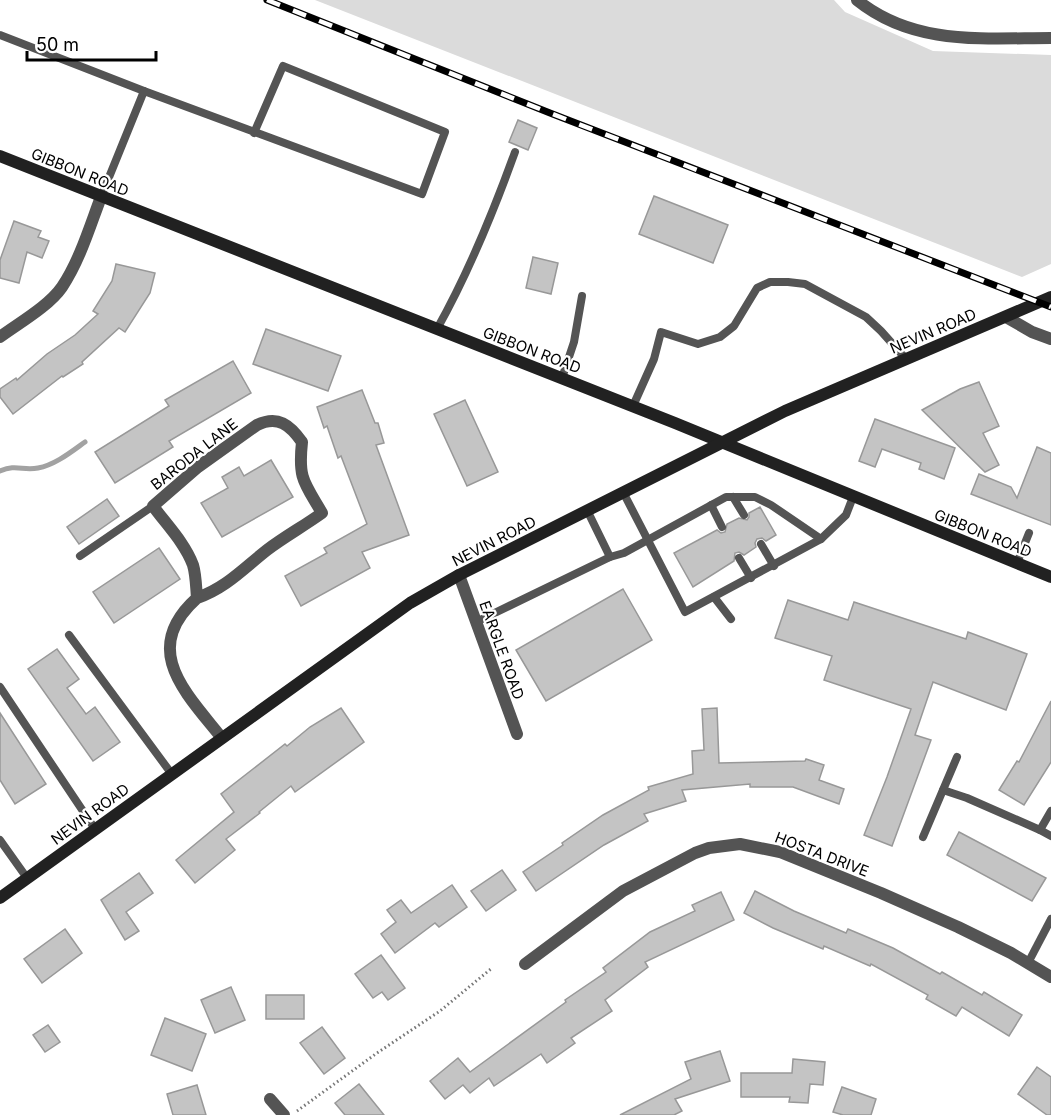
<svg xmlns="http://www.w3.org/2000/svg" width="1051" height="1115" font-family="Inter,sans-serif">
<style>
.green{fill:#dbdbdb}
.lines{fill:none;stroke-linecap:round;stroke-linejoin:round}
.stream{stroke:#a2a2a2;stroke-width:5}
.building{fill:#c4c4c4;stroke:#989898;stroke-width:1.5}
.path{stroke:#767676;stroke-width:3;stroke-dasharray:1.5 3;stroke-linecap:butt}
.service{stroke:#545454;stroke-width:8}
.minor{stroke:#545454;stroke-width:12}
.secondary{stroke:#212121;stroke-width:12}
.rail-casing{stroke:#000;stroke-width:7}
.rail{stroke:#fff;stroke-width:4.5;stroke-dasharray:14;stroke-linecap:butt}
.labels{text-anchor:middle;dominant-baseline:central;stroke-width:4.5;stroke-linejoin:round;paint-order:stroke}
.street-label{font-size:15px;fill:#000;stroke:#fff}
</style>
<rect width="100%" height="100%" fill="#fff"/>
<polygon class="green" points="315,0 834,0 845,12 933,51 1051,55 1051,264 1022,277"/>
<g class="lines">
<path class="stream" d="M0 471C16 464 23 471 38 468 55 465 71 452 85 442"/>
</g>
<g class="building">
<polygon points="518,120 537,128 528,150 509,142"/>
<polygon points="654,196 728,225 713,263 639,234"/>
<polygon points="14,221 41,231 38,237 49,241 42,258 27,252 19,283 0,278 0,260"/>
<polygon points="533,257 558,263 551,294 526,288"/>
<polygon points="116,264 155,273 150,293 125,332 119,328 82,362 83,364 63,377 62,376 13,414 0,397 0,389 16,378 17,380 47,354 75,335 98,314 93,311 112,281"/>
<polygon points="266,329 341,356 328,391 253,364"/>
<polygon points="233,361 251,393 169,441 173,447 115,483 95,452 169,406 165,400"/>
<polygon points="979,382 999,426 983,433 999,465 985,472 922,410 960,389"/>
<polygon points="362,390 375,423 378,423 384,443 376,445 409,535 362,552 370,568 301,606 285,576 327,553 324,548 367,524 341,456 338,458 327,426 324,428 317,407"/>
<polygon points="465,400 498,472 467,486 434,414"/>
<polygon points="875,419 955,448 944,479 919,469 921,463 882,449 875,467 859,461"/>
<polygon points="1037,447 1051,453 1051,525 971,494 979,474 1011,487 1017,498"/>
<polygon points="271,460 293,497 222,537 201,503 228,488 222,477 239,467 244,476"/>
<polygon points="107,499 119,516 79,544 67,527"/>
<polygon points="760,507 776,535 766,541 762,538 757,539 755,543 756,547 744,555 739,552 735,553 734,561 693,587 674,553 717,530 721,533 725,532 727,524 739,518 747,520 749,517 749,513"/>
<polygon points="159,548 180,579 114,623 93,592"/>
<polygon points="623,589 652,640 546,701 516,650"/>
<polygon points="788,600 848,620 854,602 966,639 968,632 1027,654 1006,710 933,682 915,735 931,740 892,846 864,835 887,777 911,709 824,680 832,656 775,638"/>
<polygon points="57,649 79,679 67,688 86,714 95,707 120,742 93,761 28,669"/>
<polygon points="1051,701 1051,762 1024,805 999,790 1017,761 1019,762"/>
<polygon points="341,708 364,742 295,792 291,786 259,812 260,813 226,839 235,850 195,883 176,860 234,812 221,794 285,744 287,746 310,727"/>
<polygon points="717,708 719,763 805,761 806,759 824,765 819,780 844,789 839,804 793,787 750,787 750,784 682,790 686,801 644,814 648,821 604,845 536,891 523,872 563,845 562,843 603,815 649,790 648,787 693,774 692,751 704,750 702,709"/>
<polygon points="0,713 46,784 15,804 0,780"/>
<polygon points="959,832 1046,878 1032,901 947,855"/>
<polygon points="502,870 516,890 486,911 471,891"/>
<polygon points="139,873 153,893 126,912 139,931 125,940 101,900"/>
<polygon points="452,885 467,907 439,927 435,923 395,953 381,934 396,922 387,910 401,900 411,913"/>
<polygon points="755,891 794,911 846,933 848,929 893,948 940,974 942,972 982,995 984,992 1022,1015 1009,1036 962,1007 956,1016 926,999 928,995 871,964 870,966 824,946 823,949 773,928 744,913"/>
<polygon points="721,892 734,920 645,962 648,967 605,1000 612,1011 571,1038 575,1043 547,1063 541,1054 494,1086 489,1078 470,1093 463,1085 445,1099 430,1081 458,1058 470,1072 566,1002 565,1000 606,972 603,968 650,932 695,911 692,905"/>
<polygon points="65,929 82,953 42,983 24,959"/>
<polygon points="381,955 405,988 388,1000 382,992 373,998 355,974"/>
<polygon points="231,987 245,1020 215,1033 201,1000"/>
<rect x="266" y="995" width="38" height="24"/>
<polygon points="165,1018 206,1034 192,1071 151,1055"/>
<polygon points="48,1025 60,1042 45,1052 33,1035"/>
<polygon points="322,1027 345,1058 324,1074 300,1043"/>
<polygon points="720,1051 730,1081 675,1099 682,1111 674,1115 620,1115 691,1079 685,1062"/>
<polygon points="793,1059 825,1062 823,1085 810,1084 808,1103 789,1102 790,1097 741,1097 741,1073 792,1073"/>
<polygon points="1037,1067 1051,1077 1051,1115 1047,1115 1018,1094"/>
<polygon points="359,1084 384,1115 345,1115 335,1103"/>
<polygon points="197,1085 206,1115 173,1115 167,1094"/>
<polygon points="842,1087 876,1099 871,1115 843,1115 833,1112"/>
</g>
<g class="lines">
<polyline class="path" points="297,1111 377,1053 440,1011 492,968"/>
<g class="service">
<polyline points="0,35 144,91"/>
<polyline points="101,197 144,91 422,194 445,132 283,66 254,133"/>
<path d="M437 329C469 272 493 213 515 152"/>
<polyline points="562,378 574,342 582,296"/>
<polyline points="633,406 654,359 661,332 698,344 720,337 734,326 757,288 770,282 788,282 805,284 866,317 881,331 906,359"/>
<polyline points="623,492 685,612 821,539 846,515 853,497"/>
<polyline points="733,497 744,515"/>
<polyline points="711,505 722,527"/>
<polyline points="587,510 610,557"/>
<polyline points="761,544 774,566"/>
<polyline points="80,556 153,506"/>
<polyline points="739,558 751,578"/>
<polyline points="1017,563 1029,533"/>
<polyline points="714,597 731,619"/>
<polyline points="476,622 610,557 624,553 726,497 755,497 771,505 821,539"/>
<polyline points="69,635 171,773"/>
<polyline points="0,687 95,829"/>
<polyline points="943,790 967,798 1040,830"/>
<polyline points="1051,811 1040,830 1051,836"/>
<polyline points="923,837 957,757"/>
<polyline points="0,840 27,878"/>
<polyline points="1028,963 1051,919"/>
</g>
<g class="minor">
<path d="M857 0C914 46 983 38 1051 38"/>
<polyline points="1006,317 1032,332 1051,339"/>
<path d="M0 337C19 323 49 306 62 287 80 260 90 226 101 197"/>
<polyline points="459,575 517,734"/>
<path d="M197 598C226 588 244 568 267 550 284 537 304 526 322 513 304 482 298 479 302 442 290 425 278 415 257 425L198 467 153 506C166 524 185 543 193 565 196 575 196 587 197 598 140 649 185 692 221 737"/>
<polyline points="525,964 623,891 695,853 709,848 740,844 780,852 881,893 958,927 1011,953 1051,977"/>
<polyline points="270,1099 284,1115"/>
</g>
<g class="secondary">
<polyline points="0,156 675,423 1051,577"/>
<polyline points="0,898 410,603 459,575 785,411 1051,297"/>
</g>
<defs>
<polyline id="rail" points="267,0 550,113 1051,307"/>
</defs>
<use href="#rail" class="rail-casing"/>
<use href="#rail" class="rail"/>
</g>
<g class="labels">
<g class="street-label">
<text transform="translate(80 172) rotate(22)">GIBBON ROAD</text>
<text transform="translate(933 331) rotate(-23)">NEVIN ROAD</text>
<text transform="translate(532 350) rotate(21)">GIBBON ROAD</text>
<text transform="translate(194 454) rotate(-38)">BARODA LANE</text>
<text transform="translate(983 533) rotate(22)">GIBBON ROAD</text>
<text transform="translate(494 541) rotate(-27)">NEVIN ROAD</text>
<text transform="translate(502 650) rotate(70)">EARGLE ROAD</text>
<text transform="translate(90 814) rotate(-36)">NEVIN ROAD</text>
<text transform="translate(822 854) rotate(21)">HOSTA DRIVE</text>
</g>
</g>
<path d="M27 51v9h129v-9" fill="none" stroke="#000000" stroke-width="3"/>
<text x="36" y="51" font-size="18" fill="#000000" stroke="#ffffff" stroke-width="4.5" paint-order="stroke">50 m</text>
</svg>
